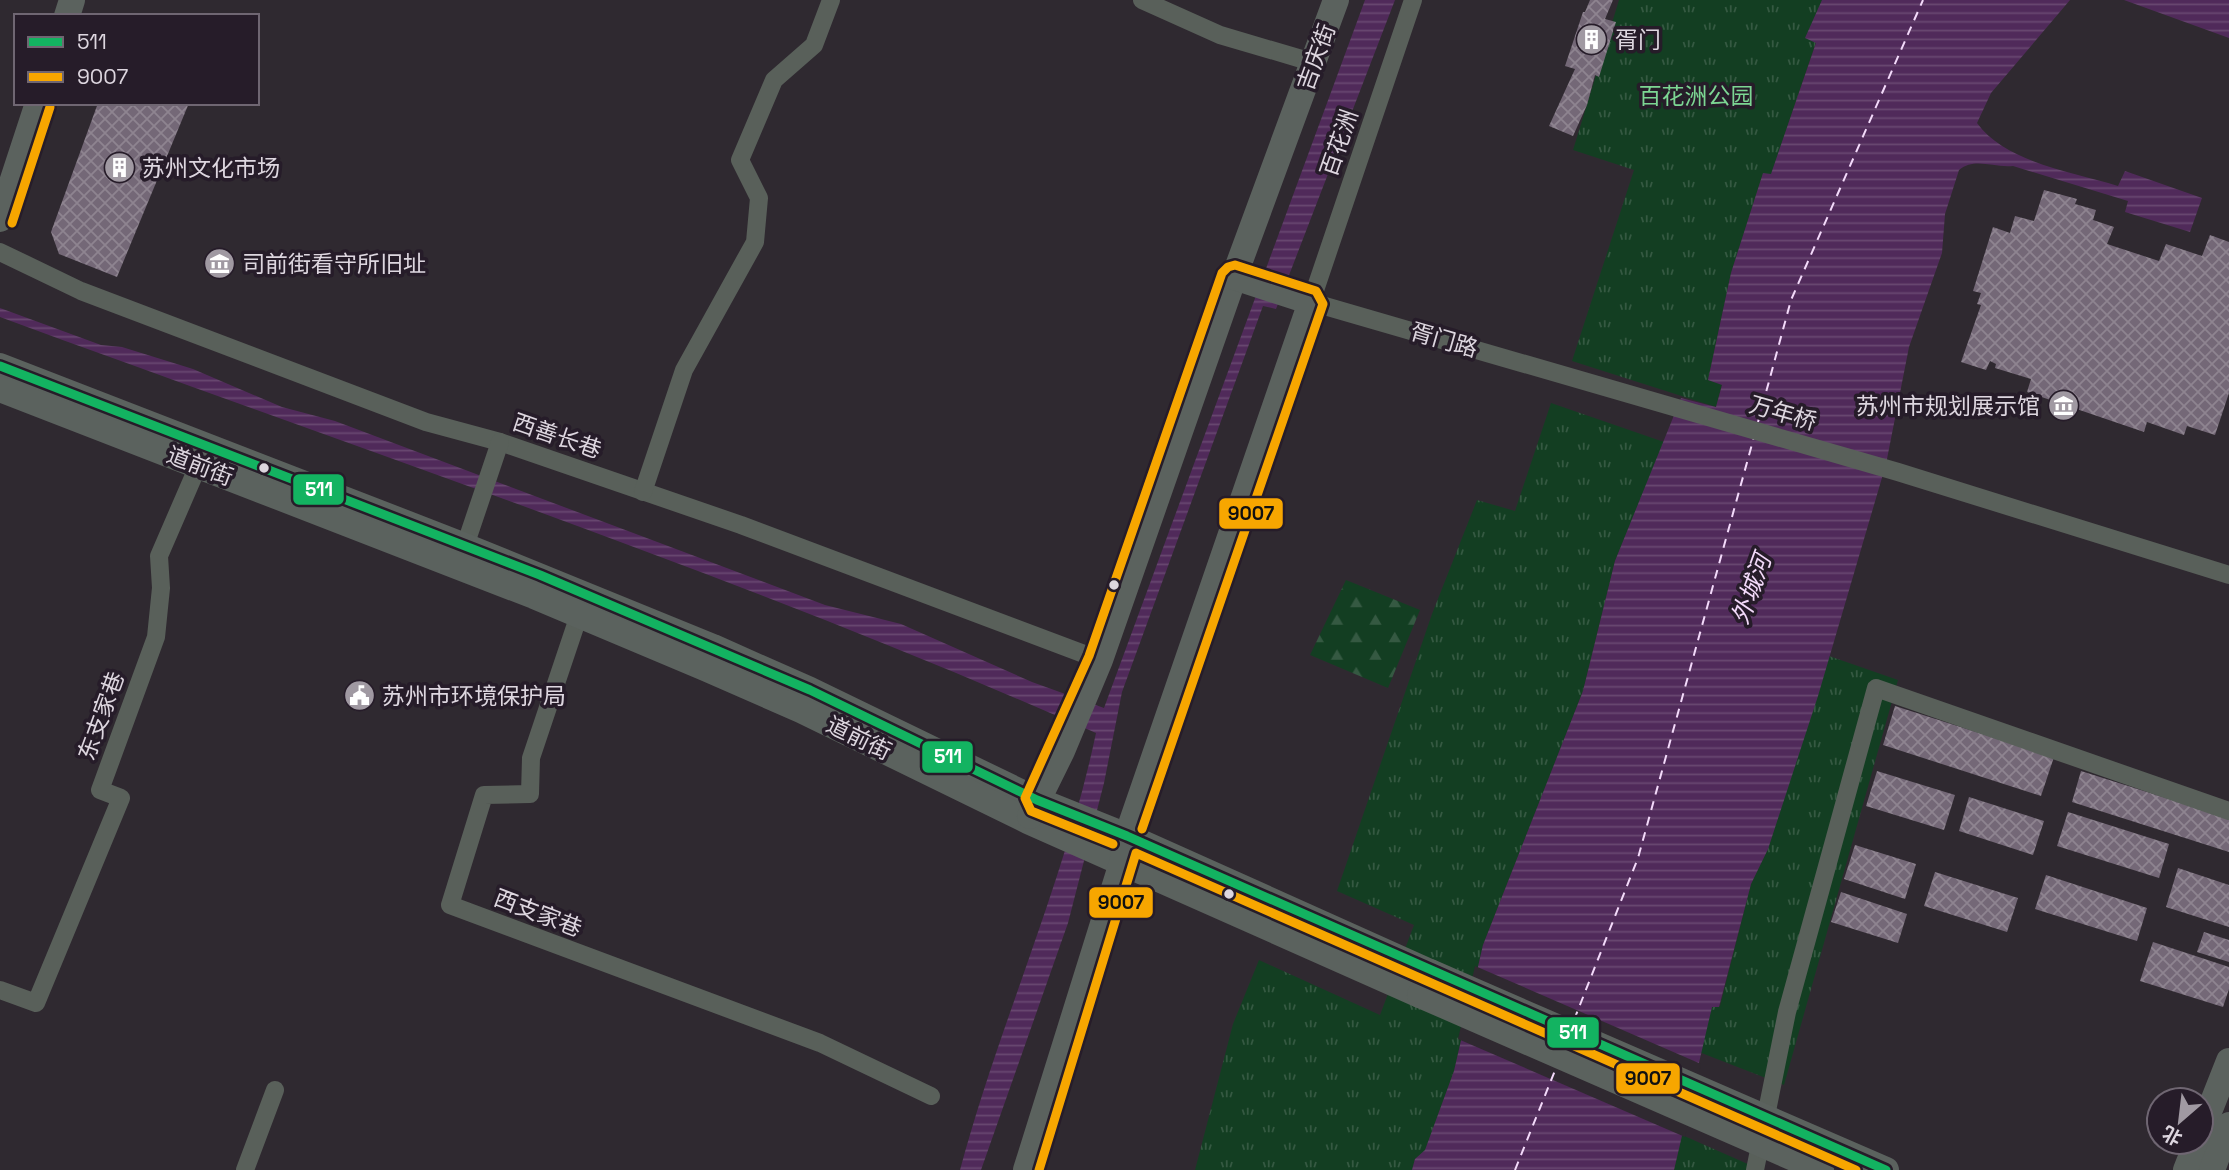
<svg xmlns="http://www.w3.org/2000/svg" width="2229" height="1170" font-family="'Space Grotesk','Noto Sans SC',sans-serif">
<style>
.grass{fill:url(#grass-tufts)}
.forest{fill:url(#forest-firs)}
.water{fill:url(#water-rules)}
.pier{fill:#2f2930}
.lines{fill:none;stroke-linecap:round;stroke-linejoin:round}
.ferry{stroke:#f3dafa;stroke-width:2;stroke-dasharray:9 7;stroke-linecap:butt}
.building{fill:url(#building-cross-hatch)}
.street{stroke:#59605a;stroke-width:18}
.secondary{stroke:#5b625e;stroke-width:26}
.secondary-bridge{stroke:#5b625e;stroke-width:26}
.bus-1-casing{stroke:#261c29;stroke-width:14}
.bus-2-casing{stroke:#261c29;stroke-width:14}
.bus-1{stroke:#13b361;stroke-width:9}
.bus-2{stroke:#f7a600;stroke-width:9}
.bus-dot{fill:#ddd6df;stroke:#261c29;stroke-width:2.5}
.labels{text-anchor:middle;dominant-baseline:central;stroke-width:7;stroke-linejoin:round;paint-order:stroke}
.poi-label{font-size:23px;fill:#ddd6df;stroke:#261c29;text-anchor:start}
.street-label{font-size:23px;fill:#ddd6df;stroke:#261c29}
.park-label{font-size:23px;fill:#7cd693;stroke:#261c29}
.water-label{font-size:24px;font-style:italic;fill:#f3dafa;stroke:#261c29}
.line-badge{stroke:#261c29;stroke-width:2.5}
.badge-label{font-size:19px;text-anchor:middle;font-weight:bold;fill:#fff}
.pale-badge-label{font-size:19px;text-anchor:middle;font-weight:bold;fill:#111}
</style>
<defs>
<pattern id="grass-tufts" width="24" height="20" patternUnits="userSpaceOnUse" patternTransform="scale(1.75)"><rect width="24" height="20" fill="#133e22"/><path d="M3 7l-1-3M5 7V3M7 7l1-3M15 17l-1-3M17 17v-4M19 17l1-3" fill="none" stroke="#355942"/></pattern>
<pattern id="forest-firs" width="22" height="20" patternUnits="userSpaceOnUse" patternTransform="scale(1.75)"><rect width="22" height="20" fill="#133e22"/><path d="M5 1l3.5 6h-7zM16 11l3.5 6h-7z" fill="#355942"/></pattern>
<pattern id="water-rules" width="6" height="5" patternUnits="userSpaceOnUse" patternTransform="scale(1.75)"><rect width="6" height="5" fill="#502a5a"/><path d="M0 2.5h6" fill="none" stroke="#694871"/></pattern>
<pattern id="building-cross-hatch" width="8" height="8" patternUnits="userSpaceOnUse" patternTransform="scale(1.75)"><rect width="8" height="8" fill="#746877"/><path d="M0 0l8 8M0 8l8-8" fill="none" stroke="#8e8490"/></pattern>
</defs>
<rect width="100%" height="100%" fill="#2f2930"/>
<g class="grass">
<polygon points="1619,0 1822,0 1806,38 1816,42 1771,175 1763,174 1731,273 1708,380 1722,384 1716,407 1572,361 1634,170 1573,150"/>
<polygon points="1551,403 1664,442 1615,561 1583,691 1483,945 1454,1071 1425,1151 1415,1159 1412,1170 1195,1170 1233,1024 1259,960 1380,1015 1414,925 1337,891 1432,614 1477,500 1515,511"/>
<polygon points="1829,656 1898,680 1784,1085 1699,1052 1712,1007 1720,1006 1751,884 1768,849"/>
<polygon points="1682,1135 1750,1165 1749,1170 1674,1170"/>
</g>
<polygon class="forest" points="1346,580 1420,610 1388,688 1310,655"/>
<g class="water">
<path d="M1365 0H1395L1276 309 1263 306 1122 692 1104 783 1068 923 981 1170H960C1000 1021 1064 885 1096 733 738 575 367 452 0 317V308L101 345 122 347 193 369 282 407 335 421 825 605 901 624 1032 682 1104 708Z"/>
<path d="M1822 0H2070L1991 93 1977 123C2006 163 2073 172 2118 186L2125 171 2202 198 2190 232 2125 212 2128 201 2013 166C1993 168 1975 157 1959 170L1945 214 1942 253 1909 347 1886 464 1818 696 1768 849 1751 884 1719 1007H1712L1674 1170H1412L1415 1159 1425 1150 1454 1071 1483 945 1583 691 1615 561 1681 398 1716 407 1722 385 1708 380 1731 273 1763 173 1771 174 1816 43 1805 38Z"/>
<polygon points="2124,0 2229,0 2229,38"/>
</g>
<polygon class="pier" points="1475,966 1701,1064 1685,1137 1458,1039"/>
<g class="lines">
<g class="ferry">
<polyline points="1758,422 1791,300 1923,0"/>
<polyline points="1574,1020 1638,858 1754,437"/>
<polyline points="1515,1170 1556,1068"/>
</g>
</g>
<g class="building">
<polygon points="1590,0 1613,0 1605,19 1616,22 1599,77 1595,75 1587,105 1573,136 1549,126 1575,69 1565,66 1583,12 1585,12"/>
<polygon points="98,103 189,103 117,277 59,254 51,232"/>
<polygon points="2044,190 2077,199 2075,204 2096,210 2093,220 2114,227 2107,244 2159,261 2166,244 2202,256 2210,235 2229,242 2229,393 2215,435 2187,426 2184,435 2147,422 2144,432 2027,392 2031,379 1995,368 1996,364 1990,361 1986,370 1961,362 1981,305 1977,304 1981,293 1973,291 1993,227 2010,233 2015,216 2034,221"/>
<polygon points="1895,706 2054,757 2041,796 1883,745"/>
<polygon points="1877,771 1955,795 1944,830 1866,806"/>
<polygon points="2081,771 2229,818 2229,852 2072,802"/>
<polygon points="1969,797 2044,821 2033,855 1959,831"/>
<polygon points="2068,812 2169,844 2159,878 2057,846"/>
<polygon points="1855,845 1916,864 1905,899 1844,879"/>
<polygon points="2178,868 2229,885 2229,927 2166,907"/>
<polygon points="1935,872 2018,898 2007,932 1924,906"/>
<polygon points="2046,875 2147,908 2137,941 2035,909"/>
<polygon points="1841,892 1907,914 1898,943 1831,922"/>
<polygon points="2204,932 2229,940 2229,962 2197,952"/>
<polygon points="2153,942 2229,967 2229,989 2223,1007 2140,981"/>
</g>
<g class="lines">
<g class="street">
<polyline points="1142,0 1220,35 1315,63"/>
<polyline points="1413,0 1311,302 1898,472 2229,575"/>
<polyline points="0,252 81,291 426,422 500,442 741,525 1100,660"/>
<polyline points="643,492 684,370 755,242 759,198 740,160 774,80 814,45 831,0"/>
<polyline points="465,546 500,442"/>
<polyline points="579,615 531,758 530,794 484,795 450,905 820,1043 931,1096"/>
<polyline points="0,990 36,1003 121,798 100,790 156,637 161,588 159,556 198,466"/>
<polyline points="245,1170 275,1090"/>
<polyline points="1755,1170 1787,1012 1876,688 2229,811"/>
</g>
<g class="secondary">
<polyline points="67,16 72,0"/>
<polyline points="0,219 38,103"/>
<polyline points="0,366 465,546 713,647 810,690 1037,800 1127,836 1430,972"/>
<polyline points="0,389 534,596 705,668 801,710 1028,821 1420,995"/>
<polyline points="1030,816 1062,751 1100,660 1234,277 1336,0"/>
<polyline points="2201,1132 2229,1061"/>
<polyline points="1026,1170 1122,863 1127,836 1311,302 1234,277"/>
<polyline points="2186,1170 2197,1142"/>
<polyline points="2212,1170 2229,1125"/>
</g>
<g class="secondary-bridge">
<polyline points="1430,972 1886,1170"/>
<polyline points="1420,995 1821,1170"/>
</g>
<defs>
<polyline id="bus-1" points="0,366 540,575 810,690 1037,800 1127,836 1886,1170"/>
<g id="bus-2">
<polyline points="12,223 50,107"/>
<polyline points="1113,844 1031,811 1025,798 1089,656 1222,273 1228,267 1235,265 1316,291 1323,304 1142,829"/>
<polyline points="1039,1170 1136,853 1856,1170"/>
</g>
</defs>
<use href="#bus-1" class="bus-1-casing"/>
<use href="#bus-2" class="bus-2-casing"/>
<use href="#bus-1" class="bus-1"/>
<use href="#bus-2" class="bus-2"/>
</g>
<defs>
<symbol id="building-disc" viewBox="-11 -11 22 22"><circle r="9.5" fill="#a099a2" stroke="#261c29"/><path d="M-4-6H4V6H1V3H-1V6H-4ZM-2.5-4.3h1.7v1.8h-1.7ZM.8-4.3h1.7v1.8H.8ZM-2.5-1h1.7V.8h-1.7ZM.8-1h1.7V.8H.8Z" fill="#fff"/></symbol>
<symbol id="museum-disc" viewBox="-11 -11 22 22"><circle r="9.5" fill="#a099a2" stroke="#261c29"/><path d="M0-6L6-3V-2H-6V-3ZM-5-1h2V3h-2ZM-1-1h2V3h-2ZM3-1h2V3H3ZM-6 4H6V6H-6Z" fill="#fff"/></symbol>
<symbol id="civic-disc" viewBox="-11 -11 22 22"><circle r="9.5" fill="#a099a2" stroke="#261c29"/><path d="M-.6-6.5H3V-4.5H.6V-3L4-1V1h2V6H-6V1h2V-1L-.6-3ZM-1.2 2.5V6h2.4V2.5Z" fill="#fff"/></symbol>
</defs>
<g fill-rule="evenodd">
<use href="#building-disc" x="1574" y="22" width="35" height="35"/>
<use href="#building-disc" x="102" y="150" width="35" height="35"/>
<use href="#museum-disc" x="202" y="246" width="35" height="35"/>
<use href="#museum-disc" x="2046" y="388" width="35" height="35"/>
<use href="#civic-disc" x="342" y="678" width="35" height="35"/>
</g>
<g class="bus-dot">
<circle cx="264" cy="468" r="6"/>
<circle cx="1114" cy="585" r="6"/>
<circle cx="1229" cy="894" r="6"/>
</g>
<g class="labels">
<g class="poi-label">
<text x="1615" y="40">胥门</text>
<text x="142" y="168">苏州文化市场</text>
<text x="242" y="264">司前街看守所旧址</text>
<text x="2040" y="406" text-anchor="end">苏州市规划展示馆</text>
<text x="382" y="696">苏州市环境保护局</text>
</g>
<g class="street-label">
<text transform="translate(1316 57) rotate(-70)">吉庆街</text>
<text transform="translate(1339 143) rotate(-71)">百花洲</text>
<text transform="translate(1444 340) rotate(16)">胥门路</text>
<text transform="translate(1783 413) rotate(16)">万年桥</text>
<text transform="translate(557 436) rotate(19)">西善长巷</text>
<text transform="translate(200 466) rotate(21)">道前街</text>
<text transform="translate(101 716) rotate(-70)">东支家巷</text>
<text transform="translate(859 738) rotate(26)">道前街</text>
<text transform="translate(538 913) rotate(21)">西支家巷</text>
</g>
<g class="park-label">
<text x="1696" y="96">百花洲公园</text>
</g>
<g class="water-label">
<text transform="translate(1751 589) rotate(-70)">外城河</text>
</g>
</g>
<g class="line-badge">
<rect x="292" y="473" width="53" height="33" rx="7" fill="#13b361"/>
<rect x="1218" y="497" width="66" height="33" rx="7" fill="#f7a600"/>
<rect x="921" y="740" width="53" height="34" rx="7" fill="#13b361"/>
<rect x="1088" y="886" width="66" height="33" rx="7" fill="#f7a600"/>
<rect x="1546" y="1016" width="54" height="33" rx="7" fill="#13b361"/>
<rect x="1615" y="1062" width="66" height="33" rx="7" fill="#f7a600"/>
</g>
<g class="badge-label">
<text x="319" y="496">511</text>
<text x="948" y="763">511</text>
<text x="1573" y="1039">511</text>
</g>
<g class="pale-badge-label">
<text x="1251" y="520">9007</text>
<text x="1121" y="909">9007</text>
<text x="1648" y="1085">9007</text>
</g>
<rect x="14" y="14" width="245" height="91" fill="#261c29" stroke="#6f6672" stroke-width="2"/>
<rect x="28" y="37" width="35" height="10" fill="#13b361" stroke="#6f6672" stroke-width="2"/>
<text x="77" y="49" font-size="21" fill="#ddd6df">511</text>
<rect x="28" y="72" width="35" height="10" fill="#f7a600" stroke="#6f6672" stroke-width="2"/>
<text x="77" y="84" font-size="21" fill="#ddd6df">9007</text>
<g transform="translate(2180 1121) rotate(208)"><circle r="33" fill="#261c29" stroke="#6f6672" stroke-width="2"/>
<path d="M0-5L12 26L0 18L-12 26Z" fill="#a099a2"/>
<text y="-10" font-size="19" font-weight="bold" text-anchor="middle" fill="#ddd6df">北</text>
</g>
</svg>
